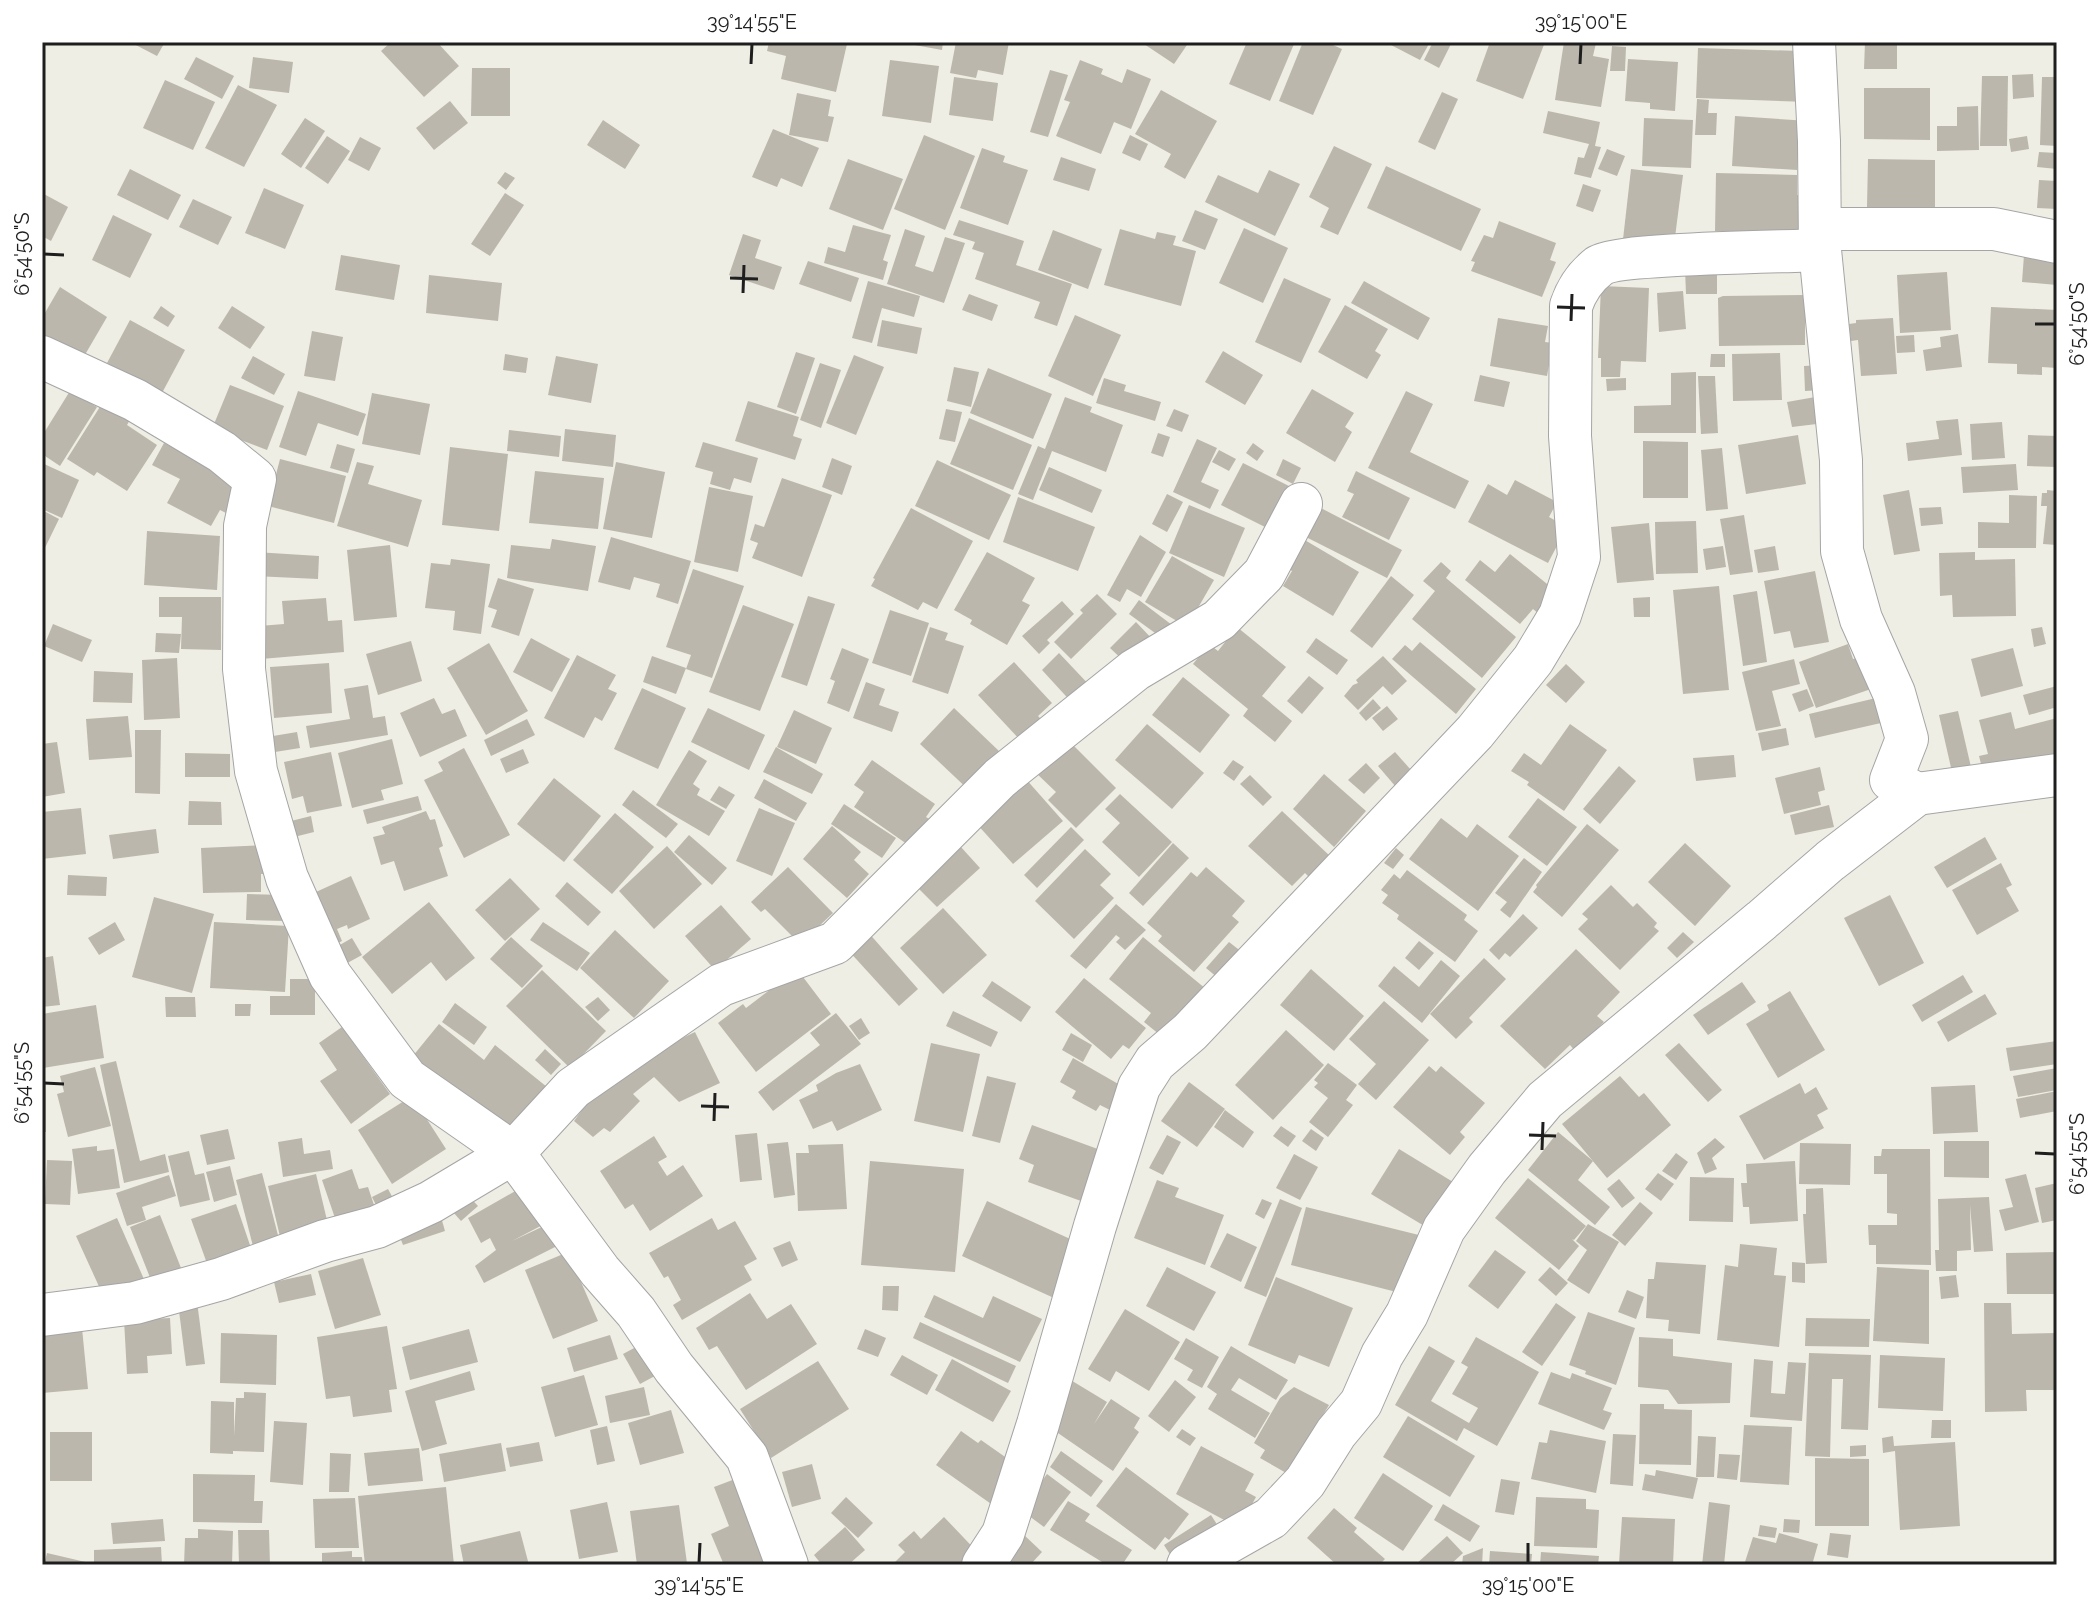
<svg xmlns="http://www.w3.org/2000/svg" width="2099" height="1607" font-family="Raleway,sans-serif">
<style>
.building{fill:#bcb7ad}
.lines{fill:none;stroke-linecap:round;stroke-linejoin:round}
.minor-casing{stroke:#a5a5a5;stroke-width:44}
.minor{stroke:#fff;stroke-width:42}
.ticks{fill:none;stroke:#1e1e1e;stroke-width:3}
.neatline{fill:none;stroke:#1e1e1e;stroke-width:3}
.ticks-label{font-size:20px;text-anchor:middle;fill:#1e1e1e}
</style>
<rect width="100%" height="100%" fill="#efeee4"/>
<g class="building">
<polygon points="130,42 165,42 157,56"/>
<polygon points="391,42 437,42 459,66 424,97 381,51"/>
<polygon points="769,42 847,44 836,92 781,79 786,56 767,51"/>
<polygon points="898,42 943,42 942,50"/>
<polygon points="956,42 1009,42 1003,75 978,70 976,78 950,73"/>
<polygon points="1141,42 1189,42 1174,64"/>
<polygon points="1247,42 1294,44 1270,101 1229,84"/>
<polygon points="1303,42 1326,42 1342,49 1313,115 1279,101"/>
<polygon points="1393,42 1430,42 1420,60 1391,45"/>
<polygon points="1433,42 1452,42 1439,68 1424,60"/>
<polygon points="1490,42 1545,42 1523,99 1476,81"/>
<polygon points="1564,42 1596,43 1593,56 1609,59 1601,107 1555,100"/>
<polygon points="1865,42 1897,42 1897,69 1864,69"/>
<polygon points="1612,46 1626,47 1625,71 1610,71"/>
<polygon points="1698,48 1801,51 1808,102 1696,98"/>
<polygon points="196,57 234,76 222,99 184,79"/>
<polygon points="253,57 293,62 289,93 249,88"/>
<polygon points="1628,59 1678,62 1675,111 1650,109 1650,103 1625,101"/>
<polygon points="890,60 939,66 931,123 882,116"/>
<polygon points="1080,60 1103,69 1101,74 1122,83 1127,69 1151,79 1131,129 1114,122 1101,154 1056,136 1070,102 1064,100"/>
<polygon points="472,68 510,68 510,116 471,116"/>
<polygon points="1050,70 1068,75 1048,137 1030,132"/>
<polygon points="2033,74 2034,97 2013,99 2012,75"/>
<polygon points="1982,76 2008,76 2007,146 1980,146"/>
<polygon points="954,77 998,83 993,121 949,115"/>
<polygon points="2042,77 2057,77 2057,146 2040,145"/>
<polygon points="165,80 215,102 193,150 143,128"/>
<polygon points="238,85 277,105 244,167 205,148"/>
<polygon points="1864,88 1930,88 1930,140 1864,139"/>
<polygon points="1161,90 1217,121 1185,179 1164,167 1171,154 1135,134"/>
<polygon points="1442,92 1458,99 1435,150 1418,142"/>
<polygon points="797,93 831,100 828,116 834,117 828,142 789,135"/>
<polygon points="1697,99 1709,100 1708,113 1717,113 1716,135 1695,135"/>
<polygon points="450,101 468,123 434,150 416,128"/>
<polygon points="1978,106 1979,150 1937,151 1937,126 1957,126 1957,107"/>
<polygon points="1548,111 1600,122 1595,146 1601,147 1591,178 1574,174 1578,157 1584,158 1589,144 1543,133"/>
<polygon points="1735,116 1809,121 1806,154 1798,154 1797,170 1732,166"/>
<polygon points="305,118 325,131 301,168 281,154"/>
<polygon points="1644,118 1693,120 1691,168 1642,166"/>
<polygon points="603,120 640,145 625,169 587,145"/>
<polygon points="773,129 819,148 802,187 781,178 777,187 752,177"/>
<polygon points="924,135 975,156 945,230 894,209"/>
<polygon points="1130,135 1148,144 1140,161 1122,153"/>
<polygon points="327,136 350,151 328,184 305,168"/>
<polygon points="2027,136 2029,149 2011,152 2009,139"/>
<polygon points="360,137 381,148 369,171 348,160"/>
<polygon points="1334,146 1372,164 1338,235 1320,227 1329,208 1309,197"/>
<polygon points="982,148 1005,156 1003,162 1028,170 1008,225 960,208"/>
<polygon points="1607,149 1625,156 1617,176 1598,169"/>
<polygon points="2039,152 2057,153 2057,169 2037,167"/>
<polygon points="1061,157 1096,169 1089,191 1053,180"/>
<polygon points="848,159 903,179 883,230 829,209"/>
<polygon points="1868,159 1935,160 1935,207 1867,207"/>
<polygon points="1386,166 1481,209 1461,251 1367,208"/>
<polygon points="130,169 181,195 168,220 117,195"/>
<polygon points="1631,169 1683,175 1674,245 1622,248"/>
<polygon points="1269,170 1300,184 1275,236 1205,202 1218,175 1258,193"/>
<polygon points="505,172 515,178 506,190 497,183"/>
<polygon points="1716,173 1797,175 1797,195 1806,196 1806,233 1715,231"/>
<polygon points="2039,180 2057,181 2057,209 2037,208"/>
<polygon points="1583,184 1601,190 1593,212 1576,206"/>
<polygon points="264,188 304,205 285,249 245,233"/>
<polygon points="42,193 68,207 51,241 42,236"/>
<polygon points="505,193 524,205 490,256 471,244"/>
<polygon points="193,199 232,217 218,245 179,227"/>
<polygon points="1195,210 1218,219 1205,250 1182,241"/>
<polygon points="113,215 152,234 130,278 92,260"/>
<polygon points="959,220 1024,241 1016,265 1072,284 1057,326 1034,318 1040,302 975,279 984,253 972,249 975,242 953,235"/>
<polygon points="1499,221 1556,243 1550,260 1556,262 1542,297 1471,271 1475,262 1471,261 1484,235 1493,238"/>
<polygon points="853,225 891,235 883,260 888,262 883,280 824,263 828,247 845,252"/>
<polygon points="1244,228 1288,248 1263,303 1219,283"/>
<polygon points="905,229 925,236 915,266 933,272 945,237 965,243 944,303 887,284"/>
<polygon points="1120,229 1155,239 1157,232 1176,236 1173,245 1196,251 1181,306 1104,285"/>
<polygon points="1053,230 1102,249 1088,289 1038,270"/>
<polygon points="743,234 761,240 755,258 782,267 774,290 729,275"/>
<polygon points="341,255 400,265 394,300 335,290"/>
<polygon points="2024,255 2057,257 2057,285 2022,282"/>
<polygon points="808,261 859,278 851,302 799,284"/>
<polygon points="1717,268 1717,294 1686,294 1685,269"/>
<polygon points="1947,272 1951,330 1900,333 1897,275"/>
<polygon points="429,275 502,283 498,321 426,313"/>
<polygon points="1284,278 1331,299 1301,363 1255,342"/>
<polygon points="868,281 920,296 914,317 882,308 872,343 852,338"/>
<polygon points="1364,281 1430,318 1418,340 1351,303"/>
<polygon points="1601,286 1649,288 1646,362 1621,361 1620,377 1601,377 1601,358 1598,358"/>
<polygon points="60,287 107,317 79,365 42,343 42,318"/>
<polygon points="1683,291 1686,329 1659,332 1657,293"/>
<polygon points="969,294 998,305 992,321 962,310"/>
<polygon points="1805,295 1805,345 1719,346 1718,298 1723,296"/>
<polygon points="1345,305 1388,329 1375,351 1381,355 1367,379 1318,352"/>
<polygon points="161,306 175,316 168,327 153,318"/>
<polygon points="232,306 265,327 250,349 218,328"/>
<polygon points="1991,307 2057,310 2057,368 2042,367 2042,375 2017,374 2017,364 1988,363"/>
<polygon points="1075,315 1121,335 1093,396 1048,376"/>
<polygon points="1498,318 1548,326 1545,342 1553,343 1547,376 1490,366"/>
<polygon points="1893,318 1897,374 1861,376 1858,340 1851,341 1849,324 1856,323 1856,320"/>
<polygon points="130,320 185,350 162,393 107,363"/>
<polygon points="882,320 922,328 917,354 877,346"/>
<polygon points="312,331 343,337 335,381 304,376"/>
<polygon points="1958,334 1962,367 1926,371 1923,350 1941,347 1940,337"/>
<polygon points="1914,335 1915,352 1897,353 1896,336"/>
<polygon points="1223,351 1263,375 1245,405 1205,382"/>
<polygon points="796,352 815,358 796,414 777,407"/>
<polygon points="1780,353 1782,400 1733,401 1732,354"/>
<polygon points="505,354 528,358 526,373 503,370"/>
<polygon points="1711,354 1725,354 1725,367 1710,367"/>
<polygon points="854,355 884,367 856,435 826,423"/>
<polygon points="253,356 285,374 274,395 241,378"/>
<polygon points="556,356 598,364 591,403 548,395"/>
<polygon points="820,363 841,370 821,428 800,420"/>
<polygon points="1822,365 1824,390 1805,391 1804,366"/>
<polygon points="954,367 979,372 971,407 947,401"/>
<polygon points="988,368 1052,394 1033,439 970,413"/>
<polygon points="1696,372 1696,433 1634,433 1634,406 1671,405 1671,373"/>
<polygon points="1480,375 1510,382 1504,407 1474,401"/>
<polygon points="1698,376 1715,376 1718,433 1701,434"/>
<polygon points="1104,378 1126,385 1124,391 1161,402 1155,421 1096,403"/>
<polygon points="1626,378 1626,390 1607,391 1606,379"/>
<polygon points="230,385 284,406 267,450 212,429"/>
<polygon points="1312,389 1354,413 1345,427 1352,432 1335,462 1286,433"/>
<polygon points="70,391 97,407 60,466 42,454 42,436"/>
<polygon points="298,391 366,414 358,436 318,423 306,456 279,447"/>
<polygon points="1406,391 1433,404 1410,452 1469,481 1455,509 1368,468"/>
<polygon points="372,393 430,404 420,455 362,444"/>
<polygon points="108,394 135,411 127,425 157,445 127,491 97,472 94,476 67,459"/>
<polygon points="1821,396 1825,423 1792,427 1787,402"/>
<polygon points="1065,397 1092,407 1090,412 1123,425 1106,472 1052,451 1033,500 1018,494 1038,446 1045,449"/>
<polygon points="748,401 799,417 793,436 802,439 795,460 735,441"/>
<polygon points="946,409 962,412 955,442 939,439"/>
<polygon points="1174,409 1189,415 1182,432 1166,426"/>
<polygon points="969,418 1032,445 1013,490 950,464"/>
<polygon points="1958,419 1962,455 1908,461 1906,443 1939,439 1936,421"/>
<polygon points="2002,422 2005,458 1972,460 1970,424"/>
<polygon points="565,429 616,435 613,467 562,461"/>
<polygon points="509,430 561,436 559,457 507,451"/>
<polygon points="1158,433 1170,437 1163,457 1151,453"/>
<polygon points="1798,435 1806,484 1746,494 1738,445"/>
<polygon points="2028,435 2057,436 2057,467 2027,466"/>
<polygon points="1197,439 1217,448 1201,482 1219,490 1210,509 1173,492"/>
<polygon points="1643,441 1688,442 1688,498 1643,498"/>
<polygon points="703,442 758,458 751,483 734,478 730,490 710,484 713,472 695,467"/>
<polygon points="164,443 241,483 226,513 220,510 211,526 167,503 180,479 152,465"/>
<polygon points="1253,443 1264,451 1257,461 1246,453"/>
<polygon points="337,444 355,449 348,473 330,468"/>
<polygon points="450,447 508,454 499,531 442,525"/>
<polygon points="1722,448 1728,509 1706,511 1701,450"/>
<polygon points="1219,450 1236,459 1229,471 1212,462"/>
<polygon points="832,458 852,466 842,495 822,487"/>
<polygon points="280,459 346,476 334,523 268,506"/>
<polygon points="1283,459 1301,468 1293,484 1276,475"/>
<polygon points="937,460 1011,495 989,540 915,506"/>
<polygon points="357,462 374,466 368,484 422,500 408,547 337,526"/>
<polygon points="616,462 665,472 652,538 603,529"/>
<polygon points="42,463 79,480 62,518 42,509"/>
<polygon points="1243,463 1297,490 1265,527 1221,505"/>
<polygon points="2016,464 2018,490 1963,493 1961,467"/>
<polygon points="1049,467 1102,490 1092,513 1039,490"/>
<polygon points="535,471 604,478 598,529 529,523"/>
<polygon points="1356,471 1410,498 1389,540 1342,517 1354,494 1347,491"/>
<polygon points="782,478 832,495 802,577 752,558 758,543 750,540 755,524 764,527"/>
<polygon points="1515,480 1557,502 1549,517 1567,527 1548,563 1468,522 1488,484 1507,495"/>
<polygon points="709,487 753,496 738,572 694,562"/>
<polygon points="1909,490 1920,551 1894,555 1883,495"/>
<polygon points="2047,490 2057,491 2057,545 2043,544 2047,506 2041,506 2042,493 2047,493"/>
<polygon points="1167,494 1183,502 1167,532 1152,524"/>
<polygon points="2009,495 2037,496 2036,548 1978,548 1978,522 2009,523"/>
<polygon points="1018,497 1095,527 1078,571 1003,542"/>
<polygon points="1189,505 1245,528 1224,577 1169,553"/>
<polygon points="1315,505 1402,550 1387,578 1300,534"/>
<polygon points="1941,507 1943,524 1921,526 1919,508"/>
<polygon points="911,508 973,541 937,609 923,602 918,610 871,586 875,579 873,578"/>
<polygon points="42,510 59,519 42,554"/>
<polygon points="1744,515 1753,572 1730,575 1720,519"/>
<polygon points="1696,521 1698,573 1656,574 1655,522"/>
<polygon points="1649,523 1654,580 1617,583 1611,527"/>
<polygon points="147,531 220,536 217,590 144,585"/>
<polygon points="1140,535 1166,552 1141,597 1127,589 1120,602 1107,595"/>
<polygon points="611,537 691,561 678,604 656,597 660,584 634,577 630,590 598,582"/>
<polygon points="552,539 596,546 588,591 507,578 511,545 550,549"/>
<polygon points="1303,539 1359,572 1333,616 1283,586 1292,571 1286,567"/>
<polygon points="390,545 397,617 354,621 347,550"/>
<polygon points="1723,546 1726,567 1706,570 1703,549"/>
<polygon points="1775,546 1779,570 1758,573 1754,550"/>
<polygon points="255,552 319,556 318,579 253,576"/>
<polygon points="987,552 1035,578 1022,601 1030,605 1007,645 970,624 972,620 954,610"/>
<polygon points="1975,552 1975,560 2015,559 2016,616 1953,617 1952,595 1940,596 1939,553"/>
<polygon points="1510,554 1557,592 1539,614 1533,609 1520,624 1465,580 1480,560 1495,572"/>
<polygon points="1172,556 1214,580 1187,627 1145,602"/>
<polygon points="451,559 490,564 481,634 453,630 455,611 425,608 431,563 450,565"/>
<polygon points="1441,562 1451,571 1446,578 1516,637 1482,678 1412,619 1435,591 1423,581"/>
<polygon points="693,569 744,586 712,678 686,669 691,655 666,647"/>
<polygon points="1815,571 1829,642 1794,648 1790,631 1774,634 1764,581"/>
<polygon points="1391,576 1414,595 1372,648 1350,631"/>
<polygon points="498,578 534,589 519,636 491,627 497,610 488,607"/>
<polygon points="1719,586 1729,690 1683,694 1673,590"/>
<polygon points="1757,591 1767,662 1743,666 1733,595"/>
<polygon points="1097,594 1117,614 1071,659 1054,642 1083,613 1080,610"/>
<polygon points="808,596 835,604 807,686 781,677"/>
<polygon points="159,597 221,597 221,650 181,649 182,617 159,617"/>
<polygon points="1650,597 1650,617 1634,617 1633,598"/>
<polygon points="326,598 328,621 342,620 344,652 261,659 259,626 284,624 282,601"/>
<polygon points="1139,600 1176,628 1166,641 1129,614"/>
<polygon points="1062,601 1074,614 1047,640 1050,643 1039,654 1022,636"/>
<polygon points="743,605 794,624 760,711 709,692"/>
<polygon points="890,610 929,623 911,676 872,663"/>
<polygon points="1136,622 1155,642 1127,664 1110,648"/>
<polygon points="53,624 92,640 82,662 44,646"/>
<polygon points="930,627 948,633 945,640 964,646 948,694 912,682"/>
<polygon points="1237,627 1286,667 1262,696 1292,721 1275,742 1243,716 1248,709 1193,664 1209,644 1218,651"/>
<polygon points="2042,627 2046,644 2034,647 2031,629"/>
<polygon points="156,633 181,634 179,653 155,652"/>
<polygon points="531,638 570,659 552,692 513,672"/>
<polygon points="1316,638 1348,660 1337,675 1306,652"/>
<polygon points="411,641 422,681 378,695 366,654"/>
<polygon points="1420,642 1476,689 1456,714 1392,659 1405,645 1412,651"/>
<polygon points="489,643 528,711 486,735 447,668"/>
<polygon points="1848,644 1853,659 1860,657 1871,689 1816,708 1799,662"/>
<polygon points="842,648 869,659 849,712 827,703 835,681 830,679"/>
<polygon points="2013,648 2023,686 1981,697 1971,659"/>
<polygon points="1059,653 1093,689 1075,706 1042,670"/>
<polygon points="577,655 616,675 608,689 617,693 602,721 595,717 584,738 544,718"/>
<polygon points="652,656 686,668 676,694 643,682"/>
<polygon points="1383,656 1407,681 1392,695 1383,686 1358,710 1344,696 1353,685 1358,683 1356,680"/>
<polygon points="177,658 180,718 144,720 142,660"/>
<polygon points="1794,659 1800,684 1772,691 1781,726 1756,731 1742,672"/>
<polygon points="1014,662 1052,703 1038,716 1043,721 1021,741 978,695"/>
<polygon points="329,663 332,713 274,718 270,667"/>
<polygon points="1566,664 1585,682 1566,703 1546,685"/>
<polygon points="94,671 133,673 132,703 93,702"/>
<polygon points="1309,676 1324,688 1302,714 1287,701"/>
<polygon points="1183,677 1230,715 1200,753 1152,715"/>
<polygon points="866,682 885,689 879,705 899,712 892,732 853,718"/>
<polygon points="368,685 373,718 385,716 388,735 310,748 306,726 350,719 344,689"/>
<polygon points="2057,686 2057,707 2029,715 2023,695"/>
<polygon points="642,688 686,708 658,769 614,749"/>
<polygon points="1807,689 1814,706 1799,712 1792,694"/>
<polygon points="434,698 442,714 455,709 467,736 420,757 400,713"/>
<polygon points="1876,698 1881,723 1815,738 1809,714"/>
<polygon points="1373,699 1381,708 1366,721 1359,713"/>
<polygon points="1387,706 1398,719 1383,731 1372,718"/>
<polygon points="708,708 765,735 749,770 691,742"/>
<polygon points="954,708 1000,752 972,793 920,744"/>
<polygon points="794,710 832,728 816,764 777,747"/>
<polygon points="1958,711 1971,767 1952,772 1939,715"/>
<polygon points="2011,712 2015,729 2057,718 2057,765 1986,784 1979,756 1988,754 1979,720"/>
<polygon points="128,716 132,757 89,760 86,719"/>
<polygon points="527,719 535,735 491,756 484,740"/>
<polygon points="1147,724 1204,773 1172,809 1115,760"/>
<polygon points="1570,724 1607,750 1564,811 1527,785 1529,782 1511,771 1524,753 1541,765"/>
<polygon points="1786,728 1789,745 1762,751 1758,733"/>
<polygon points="135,730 161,730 160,794 135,793"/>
<polygon points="297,732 300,748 275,752 273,736"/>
<polygon points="1066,738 1116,788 1076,828 1048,800 1056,792 1034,771"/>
<polygon points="392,739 403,784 381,790 384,800 352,808 338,753"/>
<polygon points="57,742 65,793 42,797 42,744"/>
<polygon points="776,747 823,774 812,794 763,772"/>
<polygon points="464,748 510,835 464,858 424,780 443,771 438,762"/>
<polygon points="523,749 529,763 506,773 500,759"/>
<polygon points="689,750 707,761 693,784 700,789 697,795 725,811 709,836 656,805"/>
<polygon points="331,752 342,806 307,813 303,796 292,799 284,762"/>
<polygon points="1395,752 1419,779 1402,794 1378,766"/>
<polygon points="185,753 230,754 230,777 185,777"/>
<polygon points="1734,755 1736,777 1696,781 1693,758"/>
<polygon points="872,760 935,804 926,817 934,822 914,849 854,807 864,792 854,785"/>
<polygon points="1233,760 1244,767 1234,781 1223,773"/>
<polygon points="1366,763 1380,778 1364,794 1348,780"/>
<polygon points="1619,766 1636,781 1600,824 1583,809"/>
<polygon points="1820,767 1825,790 1818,792 1821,805 1784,814 1775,778"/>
<polygon points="1324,774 1366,811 1334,847 1293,809"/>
<polygon points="1250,775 1272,797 1263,806 1240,784"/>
<polygon points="554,778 601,816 564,862 517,824"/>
<polygon points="1025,778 1063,821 1013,864 975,822"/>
<polygon points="764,779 807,803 796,821 754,798"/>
<polygon points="719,786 735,795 726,809 710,800"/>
<polygon points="633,790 678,824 666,838 622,805"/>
<polygon points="1120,794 1172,842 1139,877 1102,842 1120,823 1105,809"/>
<polygon points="418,796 422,810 367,824 363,810"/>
<polygon points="1538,798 1577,827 1547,866 1508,837"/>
<polygon points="189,801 221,802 222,825 188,825"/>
<polygon points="844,804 896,838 882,858 831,824"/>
<polygon points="1829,805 1834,827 1795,835 1790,815"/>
<polygon points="81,808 86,854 42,859 42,812"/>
<polygon points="759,808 795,823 772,876 736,861"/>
<polygon points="426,811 430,820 435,819 443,846 439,848 448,876 404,891 394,861 381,865 373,837 385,834 382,827"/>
<polygon points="1282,811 1330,856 1310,878 1305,873 1292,886 1248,846"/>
<polygon points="615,813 654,847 612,894 573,860"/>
<polygon points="311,816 314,832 298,836 299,843 285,846 279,824"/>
<polygon points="1441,818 1467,838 1477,824 1519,856 1478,911 1409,859"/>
<polygon points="1587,824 1619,850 1562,917 1533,892 1537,887 1536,885"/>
<polygon points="832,826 861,852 854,860 869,874 847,898 803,859"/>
<polygon points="1071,827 1084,840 1037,888 1024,875"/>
<polygon points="156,829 159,853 113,859 109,835"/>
<polygon points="689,835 727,868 712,885 674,852"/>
<polygon points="1985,837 1997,859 1947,888 1934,867"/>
<polygon points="1173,843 1189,858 1143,906 1129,893"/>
<polygon points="1685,843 1731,886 1695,926 1648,882"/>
<polygon points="269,845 270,874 261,874 261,892 203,893 201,848"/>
<polygon points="667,846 702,884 654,929 619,891"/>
<polygon points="960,846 980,868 937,907 916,886"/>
<polygon points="1396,848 1404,855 1393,869 1384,863"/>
<polygon points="1085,849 1111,874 1100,885 1114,898 1074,939 1035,901"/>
<polygon points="1524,858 1542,872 1510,918 1500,910 1507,902 1495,893"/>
<polygon points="2001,863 2012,885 2006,888 2019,911 1977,935 1952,890"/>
<polygon points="788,867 833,913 800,944 765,909 761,912 751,902"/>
<polygon points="1206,867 1245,901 1232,916 1239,922 1194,972 1158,941 1162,936 1147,923 1191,872 1197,877"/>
<polygon points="1407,870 1467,915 1464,920 1478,931 1455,962 1397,919 1399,915 1382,903 1388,895 1381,890 1394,874 1400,879"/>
<polygon points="68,875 107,877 106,896 67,895"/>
<polygon points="351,876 370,919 348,929 347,925 337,929 342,941 328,948 305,897"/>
<polygon points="510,878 540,909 505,941 475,910"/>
<polygon points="567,882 601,912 588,926 555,896"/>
<polygon points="1611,885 1633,907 1637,903 1657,923 1654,927 1659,931 1620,970 1578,929 1588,919 1582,914"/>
<polygon points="247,894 286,895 285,921 246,920"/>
<polygon points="1890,895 1924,963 1879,986 1844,918"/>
<polygon points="154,897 214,914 192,993 132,977"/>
<polygon points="429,902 475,958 446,981 431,962 392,994 362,957"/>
<polygon points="1116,904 1146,930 1125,950 1116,942 1120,938 1116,935 1086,969 1070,956"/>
<polygon points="721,905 751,939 715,970 685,936"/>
<polygon points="943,908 987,955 943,994 900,948"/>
<polygon points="1523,914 1538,928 1510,957 1505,953 1499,960 1489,950"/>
<polygon points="115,922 125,940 99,955 88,938"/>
<polygon points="214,922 289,926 285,992 210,988"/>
<polygon points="543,922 590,953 577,971 530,940"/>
<polygon points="615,930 669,981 634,1018 580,968"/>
<polygon points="867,931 918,989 899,1006 847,949"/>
<polygon points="1683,932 1694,942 1677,958 1667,948"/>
<polygon points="511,937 543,966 522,988 490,959"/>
<polygon points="1143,937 1206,989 1165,1039 1144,1022 1151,1013 1109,979"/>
<polygon points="352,938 362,955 340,967 331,950"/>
<polygon points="1419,941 1434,953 1419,970 1405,958"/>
<polygon points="1229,942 1247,956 1224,983 1206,968"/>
<polygon points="1576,949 1620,992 1597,1016 1604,1022 1575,1051 1570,1045 1545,1069 1500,1026"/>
<polygon points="53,956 60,1005 42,1007 42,958"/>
<polygon points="1484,958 1506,979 1469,1018 1473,1022 1456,1039 1430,1014"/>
<polygon points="1441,960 1460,976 1422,1023 1378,986 1394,966 1419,987"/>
<polygon points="797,969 831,1014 756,1072 718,1023 743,1004 746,1008"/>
<polygon points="1311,969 1364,1016 1334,1051 1280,1005"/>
<polygon points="542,970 606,1031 570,1068 506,1006"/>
<polygon points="1963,975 1973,992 1922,1022 1912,1005"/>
<polygon points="1084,978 1146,1028 1129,1049 1123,1045 1111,1059 1055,1012"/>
<polygon points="290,979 315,979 315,1015 270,1015 270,996 290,996"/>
<polygon points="992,981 1031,1007 1021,1022 982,996"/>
<polygon points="1742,982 1756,1002 1708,1035 1693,1015"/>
<polygon points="1790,991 1825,1050 1778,1078 1746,1024 1769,1010 1767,1005"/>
<polygon points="1985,994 1997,1014 1948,1042 1937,1022"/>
<polygon points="165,997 195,997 196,1017 166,1017"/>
<polygon points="598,997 610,1010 598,1021 585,1007"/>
<polygon points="1384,1001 1429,1040 1376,1100 1358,1084 1376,1064 1349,1039"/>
<polygon points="455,1003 487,1027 474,1045 442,1022"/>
<polygon points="235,1004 251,1004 250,1016 235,1016"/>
<polygon points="96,1005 104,1058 43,1068 42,1014"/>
<polygon points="953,1011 998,1032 991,1047 946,1026"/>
<polygon points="836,1013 861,1044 773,1111 758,1092 820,1045 810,1033"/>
<polygon points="861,1018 870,1033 859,1040 849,1026"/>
<polygon points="439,1024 484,1060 495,1045 547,1087 505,1140 408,1062"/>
<polygon points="342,1027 390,1094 351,1124 320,1081 337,1070 319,1043"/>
<polygon points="1286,1030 1324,1065 1273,1120 1235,1085"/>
<polygon points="695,1032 720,1083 679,1102 654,1077 633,1094 640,1101 610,1132 604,1128 593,1137 574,1121 609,1073"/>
<polygon points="1071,1033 1092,1045 1083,1062 1062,1050"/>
<polygon points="2057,1041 2057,1064 2010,1071 2006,1048"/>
<polygon points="931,1043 980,1054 963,1132 914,1121"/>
<polygon points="1679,1043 1722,1090 1708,1102 1665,1055"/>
<polygon points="545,1049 561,1064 551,1075 535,1060"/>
<polygon points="1073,1058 1127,1089 1114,1112 1100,1105 1096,1111 1072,1098 1076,1091 1060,1082"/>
<polygon points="116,1061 140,1161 165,1154 169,1172 124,1183 100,1065"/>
<polygon points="1328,1063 1357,1085 1346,1100 1353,1105 1328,1137 1309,1122 1328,1098 1314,1087 1318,1083 1314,1080"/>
<polygon points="860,1064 882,1110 837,1131 832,1121 813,1129 799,1100 818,1091 816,1085 836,1073"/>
<polygon points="1429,1066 1436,1072 1441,1066 1485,1103 1460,1132 1465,1137 1450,1155 1393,1107"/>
<polygon points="95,1067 111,1126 68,1137 57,1094 64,1092 60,1076"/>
<polygon points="2057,1068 2057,1090 2018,1097 2013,1076"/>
<polygon points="987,1076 1016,1083 1000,1143 972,1136"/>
<polygon points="1620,1076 1639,1097 1644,1093 1671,1125 1607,1178 1562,1124"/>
<rect x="42" y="1082" width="4" height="50"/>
<polygon points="1189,1082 1225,1109 1197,1147 1161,1121"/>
<polygon points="1800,1083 1805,1094 1816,1087 1828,1109 1817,1115 1824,1128 1764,1160 1739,1116"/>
<polygon points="1975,1085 1978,1132 1933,1134 1931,1087"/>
<polygon points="2057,1091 2057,1111 2020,1118 2016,1099"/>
<polygon points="412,1096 446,1149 392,1184 358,1130"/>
<polygon points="1225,1110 1254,1132 1243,1148 1214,1127"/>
<polygon points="1032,1125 1106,1152 1095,1206 1028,1182 1034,1165 1019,1159"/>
<polygon points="1281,1126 1296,1136 1288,1147 1273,1136"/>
<polygon points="228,1129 235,1159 207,1165 200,1135"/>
<polygon points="1311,1129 1324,1138 1316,1151 1302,1141"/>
<polygon points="1558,1132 1593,1161 1578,1180 1610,1207 1595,1225 1528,1170"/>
<polygon points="757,1133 762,1180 740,1182 735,1135"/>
<polygon points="1167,1135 1181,1142 1163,1175 1149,1168"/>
<polygon points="654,1136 667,1157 658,1162 667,1176 683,1165 703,1196 650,1231 633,1204 625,1209 600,1171"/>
<polygon points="302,1138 304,1154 330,1150 333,1169 283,1177 278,1142"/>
<polygon points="1715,1138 1725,1147 1712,1158 1717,1169 1705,1174 1697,1153"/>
<polygon points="1944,1141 1989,1141 1989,1178 1944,1177"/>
<polygon points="788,1142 795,1195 774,1198 767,1144"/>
<polygon points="1800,1143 1851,1144 1850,1185 1799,1184"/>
<polygon points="843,1144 847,1209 798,1211 796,1153 809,1153 808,1145"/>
<polygon points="97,1146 97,1151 114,1149 120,1188 78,1194 72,1149"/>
<polygon points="1399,1149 1458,1185 1431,1230 1371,1194"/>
<polygon points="1882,1149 1930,1149 1931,1265 1876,1264 1876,1245 1869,1245 1868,1225 1897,1225 1897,1214 1887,1213 1887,1174 1874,1174 1874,1156 1881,1156"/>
<polygon points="189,1151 195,1175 204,1173 210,1200 180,1207 168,1156"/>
<polygon points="1676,1153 1688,1162 1676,1180 1662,1171"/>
<polygon points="1294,1154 1318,1167 1300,1200 1276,1188"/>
<polygon points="47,1160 72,1161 70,1205 45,1204"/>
<polygon points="870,1161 964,1169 955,1272 861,1265"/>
<polygon points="1795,1161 1798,1221 1750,1224 1749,1207 1743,1207 1741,1183 1747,1183 1746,1164"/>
<polygon points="230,1166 237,1195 214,1202 206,1172"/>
<polygon points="352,1169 359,1189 368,1187 375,1208 336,1221 322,1180"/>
<polygon points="262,1173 281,1247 255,1254 236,1180"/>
<polygon points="1658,1173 1674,1184 1661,1201 1645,1189"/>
<polygon points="316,1174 331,1237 283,1249 268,1186"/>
<polygon points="2026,1174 2039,1222 2005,1231 1999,1210 2013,1207 2005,1179"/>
<polygon points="169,1175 176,1196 142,1207 146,1220 127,1226 116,1193"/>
<polygon points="1690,1177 1734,1178 1733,1222 1689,1221"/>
<polygon points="1528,1178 1586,1226 1574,1240 1572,1239 1579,1246 1559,1270 1495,1218"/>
<polygon points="1619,1179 1635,1198 1622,1208 1607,1189"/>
<polygon points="1157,1180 1179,1188 1175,1197 1224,1215 1205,1265 1134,1238"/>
<polygon points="531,1182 552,1220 512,1241 546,1225 559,1245 484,1283 475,1266 496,1250 490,1238 481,1243 468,1218"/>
<polygon points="2057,1183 2057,1220 2042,1223 2035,1188"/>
<polygon points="461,1188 478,1206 461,1221 445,1203"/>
<polygon points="1823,1188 1827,1263 1806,1264 1803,1214 1806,1214 1806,1189"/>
<polygon points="388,1189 400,1211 383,1219 372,1197"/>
<polygon points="1989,1197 1993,1251 1974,1252 1970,1205 1971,1250 1957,1251 1957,1271 1936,1271 1935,1250 1939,1250 1938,1199"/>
<polygon points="1262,1199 1272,1203 1264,1219 1255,1214"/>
<polygon points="1280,1199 1302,1208 1266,1297 1244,1288"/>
<polygon points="987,1201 1079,1243 1054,1298 962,1256"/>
<polygon points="1640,1202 1653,1213 1625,1246 1612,1235"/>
<polygon points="236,1204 253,1254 209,1269 191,1219"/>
<polygon points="1306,1207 1427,1237 1412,1296 1291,1265"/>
<polygon points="160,1215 185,1278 155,1290 130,1227"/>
<polygon points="441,1217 445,1231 403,1245 398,1232"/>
<polygon points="117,1218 147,1286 107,1304 76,1236"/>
<polygon points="712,1218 718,1230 735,1221 757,1259 744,1266 752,1280 682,1320 673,1305 681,1300 668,1276 664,1278 649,1253"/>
<polygon points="1588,1224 1619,1242 1589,1294 1567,1280 1587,1250 1576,1241"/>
<polygon points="1227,1233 1257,1247 1241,1282 1210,1267"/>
<polygon points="790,1241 798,1260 782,1267 773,1248"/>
<polygon points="1740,1244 1777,1248 1774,1275 1786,1276 1779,1347 1717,1340 1725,1265 1738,1267"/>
<polygon points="1495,1250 1526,1272 1498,1309 1468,1286"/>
<polygon points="568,1252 598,1321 553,1339 525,1270"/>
<polygon points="2057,1252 2057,1294 2007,1294 2006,1253"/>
<polygon points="363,1258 381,1315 335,1329 318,1271"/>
<polygon points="1656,1262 1706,1265 1700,1334 1668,1331 1669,1320 1646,1318 1648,1279 1654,1279"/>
<polygon points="1792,1262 1805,1263 1805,1283 1792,1282"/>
<polygon points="1167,1267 1216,1292 1194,1331 1146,1306"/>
<polygon points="1550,1267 1568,1283 1556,1296 1538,1280"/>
<polygon points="1877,1267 1929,1270 1929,1344 1873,1341"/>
<polygon points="311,1274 316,1295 279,1303 274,1282"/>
<polygon points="1956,1275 1959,1297 1941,1299 1939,1277"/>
<polygon points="1276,1277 1353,1308 1329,1367 1299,1355 1295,1364 1248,1345"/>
<polygon points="883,1286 899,1286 898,1311 882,1310"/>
<polygon points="1627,1290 1644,1297 1636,1319 1618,1312"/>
<polygon points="750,1293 767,1319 791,1304 817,1344 746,1390 717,1346 709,1350 696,1328"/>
<polygon points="934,1295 983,1318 993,1296 1042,1319 1020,1362 924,1317"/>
<polygon points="197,1301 205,1364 186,1366 178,1303"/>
<polygon points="1556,1303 1576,1317 1542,1366 1522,1352"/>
<polygon points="1984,1303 2011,1303 2012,1334 2057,1333 2057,1390 2026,1390 2027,1411 1985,1412"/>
<polygon points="1125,1309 1180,1342 1149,1391 1116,1371 1110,1382 1088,1369"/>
<polygon points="1588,1312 1635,1328 1616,1385 1585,1374 1586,1371 1569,1365"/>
<polygon points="170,1318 172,1354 147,1356 148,1373 127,1374 124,1320"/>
<polygon points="1806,1318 1870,1319 1869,1347 1805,1346"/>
<polygon points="920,1322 1016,1366 1008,1383 913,1338"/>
<polygon points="387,1326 397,1389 389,1390 392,1412 353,1417 350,1396 326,1399 317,1337"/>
<polygon points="82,1328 88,1389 42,1393 42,1331"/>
<polygon points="469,1329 478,1362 410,1380 402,1347"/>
<polygon points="865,1329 886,1338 878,1357 857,1349"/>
<polygon points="221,1333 277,1335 276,1385 220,1383"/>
<polygon points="610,1335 618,1359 574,1372 567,1348"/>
<polygon points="1476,1337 1539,1372 1497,1446 1464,1428 1457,1441 1395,1405 1429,1346 1455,1361 1431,1401 1469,1423 1478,1408 1452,1394 1468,1367 1461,1363"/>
<polygon points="1639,1337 1673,1339 1673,1356 1732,1363 1730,1403 1678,1404 1668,1390 1638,1387"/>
<polygon points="1186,1338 1219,1357 1202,1388 1187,1380 1193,1370 1174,1359"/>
<polygon points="649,1340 666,1370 640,1384 623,1354"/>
<polygon points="1231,1346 1288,1380 1276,1400 1239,1378 1231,1390 1270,1413 1255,1438 1208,1409 1217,1394 1207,1387"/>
<polygon points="1809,1353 1871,1355 1868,1430 1841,1429 1843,1379 1832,1379 1830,1457 1805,1456"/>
<polygon points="902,1355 938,1375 927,1395 890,1375"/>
<polygon points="1880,1355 1945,1358 1943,1411 1878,1408"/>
<polygon points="952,1359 1011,1391 993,1422 935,1390"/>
<polygon points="1754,1359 1773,1361 1771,1393 1785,1394 1788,1362 1806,1363 1802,1421 1750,1417"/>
<polygon points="818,1361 849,1409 771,1458 740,1409"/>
<polygon points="470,1371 475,1390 435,1401 447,1444 422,1451 405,1391"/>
<polygon points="1551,1372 1570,1379 1572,1373 1612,1388 1603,1410 1612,1413 1604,1430 1538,1404"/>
<polygon points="584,1375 598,1425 555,1437 541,1387"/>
<polygon points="1069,1379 1107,1402 1094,1424 1111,1399 1140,1418 1134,1428 1139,1432 1113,1471 1042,1422"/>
<polygon points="1175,1380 1196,1397 1169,1432 1148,1416"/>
<polygon points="644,1387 650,1415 610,1423 605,1396"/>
<polygon points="1294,1387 1329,1405 1288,1474 1260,1458 1265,1450 1254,1443 1280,1398"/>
<polygon points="244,1392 266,1393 264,1452 233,1451 233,1454 210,1453 211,1401 234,1402 234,1436 236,1398 244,1398"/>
<polygon points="1640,1404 1664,1404 1664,1409 1692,1410 1691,1465 1639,1464"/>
<polygon points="671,1410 684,1453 640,1465 628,1423"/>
<polygon points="1408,1416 1475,1456 1450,1497 1383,1457"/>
<polygon points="1932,1420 1951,1420 1951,1438 1931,1438"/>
<polygon points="274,1421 307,1423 303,1485 270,1482"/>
<polygon points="1744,1425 1792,1427 1789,1485 1740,1482"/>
<polygon points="607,1426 615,1461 597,1465 590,1430"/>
<polygon points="1182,1429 1196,1438 1190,1446 1176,1437"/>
<polygon points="1550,1430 1606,1441 1596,1493 1531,1479 1539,1442 1547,1443"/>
<polygon points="961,1431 978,1443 981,1440 1021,1468 994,1506 936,1465"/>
<rect x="50" y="1432" width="42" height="49"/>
<polygon points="1613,1434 1636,1435 1633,1486 1610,1484"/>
<polygon points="1698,1436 1716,1437 1714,1477 1696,1477"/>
<polygon points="1893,1436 1894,1446 1955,1442 1960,1526 1900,1530 1895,1451 1883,1453 1882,1438"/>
<polygon points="539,1442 543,1461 510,1467 506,1448"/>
<polygon points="501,1443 506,1471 444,1482 439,1454"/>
<polygon points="1866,1445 1866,1456 1850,1457 1850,1446"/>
<polygon points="1201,1446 1254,1474 1245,1491 1256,1497 1239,1528 1176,1494"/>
<polygon points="419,1448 423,1481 368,1486 364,1453"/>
<polygon points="1061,1451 1103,1481 1091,1497 1050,1467"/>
<polygon points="330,1453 351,1454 349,1492 329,1492"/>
<polygon points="1719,1454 1740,1455 1737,1480 1717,1478"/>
<polygon points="1815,1458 1869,1459 1869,1526 1815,1526"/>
<polygon points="812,1464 821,1499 792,1507 782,1472"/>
<polygon points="1126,1467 1189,1514 1169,1540 1165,1537 1155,1550 1096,1506"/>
<polygon points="1656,1470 1698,1478 1693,1499 1642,1490 1645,1474 1655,1476"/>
<polygon points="1383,1473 1433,1506 1403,1551 1354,1518"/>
<polygon points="193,1474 255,1475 254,1501 263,1501 262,1523 193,1522"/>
<polygon points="1047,1474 1071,1492 1044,1527 1021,1510"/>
<polygon points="743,1476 772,1565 724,1565 711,1534 729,1526 714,1487"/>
<polygon points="1501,1479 1520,1482 1514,1515 1495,1512"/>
<polygon points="446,1487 454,1565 365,1565 358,1496"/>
<polygon points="846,1497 873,1523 858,1538 831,1513"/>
<polygon points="1536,1497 1586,1499 1586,1509 1599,1510 1597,1548 1534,1546"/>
<polygon points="355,1498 359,1548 315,1548 313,1499"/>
<polygon points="1068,1501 1090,1514 1085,1521 1132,1550 1122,1565 1107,1565 1050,1530"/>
<polygon points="607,1502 618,1552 579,1559 570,1510"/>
<polygon points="1709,1502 1730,1505 1724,1565 1702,1565"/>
<polygon points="1443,1504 1480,1526 1470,1542 1434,1520"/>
<polygon points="679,1505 687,1563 637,1565 630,1511"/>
<polygon points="1334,1508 1357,1528 1354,1532 1385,1559 1379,1565 1337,1565 1307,1538"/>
<polygon points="1211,1515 1223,1534 1176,1564 1164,1545"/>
<polygon points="944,1517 984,1559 978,1565 892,1565 905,1552 898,1545 914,1531 921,1539"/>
<polygon points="1622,1517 1675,1519 1673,1565 1619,1564"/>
<polygon points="163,1519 165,1541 113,1544 111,1523"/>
<polygon points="1784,1519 1800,1520 1799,1533 1783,1532"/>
<polygon points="1760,1525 1777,1528 1775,1538 1758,1536"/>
<polygon points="845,1527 865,1550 848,1565 822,1565 814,1555"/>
<polygon points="198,1529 233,1531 232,1565 184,1565 185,1538 198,1538"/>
<polygon points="238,1530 269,1530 270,1565 239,1565"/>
<polygon points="520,1531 529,1565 464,1565 460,1545"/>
<polygon points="1022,1533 1042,1552 1030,1565 999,1565"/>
<polygon points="1779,1533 1818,1544 1812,1565 1744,1565 1753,1537 1776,1543"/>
<polygon points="1830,1533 1851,1535 1848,1558 1827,1555"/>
<polygon points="1447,1536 1463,1553 1450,1565 1415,1565"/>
<polygon points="161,1547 162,1565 94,1565 94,1550"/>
<polygon points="1483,1548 1482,1565 1462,1565 1463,1556"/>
<polygon points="352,1551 352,1557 362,1557 363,1565 322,1565 322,1553"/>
<polygon points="1490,1551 1532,1554 1531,1565 1489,1565"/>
<polygon points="1541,1552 1599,1556 1598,1565 1540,1565"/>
<polygon points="47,1553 94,1564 94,1565 44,1565"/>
</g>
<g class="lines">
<defs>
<g id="minor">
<polyline points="1820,229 1994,229 2057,242"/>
<polyline points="42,357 135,400 222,452 255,479 245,526 244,669 256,771 287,878 330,975 407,1079 513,1153 600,1271 636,1312 674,1368 747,1457 787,1565"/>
<polyline points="1917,794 2057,775"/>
<polyline points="42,1315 135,1303 221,1279 325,1241 377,1227 431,1202 513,1153 573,1088 721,985 835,943 1000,778 1135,670 1219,620 1264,574 1301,504"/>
<path d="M983 1565 1003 1534 1038 1424 1095 1226 1139 1087 1155 1062 1190 1032 1475 732 1533 660 1560 615 1579 557 1570 436 1571 306C1576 291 1586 276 1599 266 1618 253 1785 252 1820 250"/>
<polyline points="1188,1565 1271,1518 1305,1482 1336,1433 1361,1403 1382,1355 1407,1314 1444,1229 1487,1169 1545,1100 1762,920 1830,861 1917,794 1891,780 1907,739 1894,693 1861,619 1842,551 1841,460 1820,250 1819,141 1814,42"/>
</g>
</defs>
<use href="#minor" class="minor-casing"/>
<use href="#minor" class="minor"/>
</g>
<path class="ticks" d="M751 64 752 44M1580 64 1581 44M44 254 64 255M730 278 758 279M743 293 744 265M1557 307 1585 308M1571 321 1572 294M2035 324H2055M44 1083 64 1084M701 1106 729 1107M714 1121 715 1093M1529 1135 1556 1136M1542 1150 1543 1122M2035 1153 2055 1154M699 1563 700 1543M1528 1563V1543"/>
<rect width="2099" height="1607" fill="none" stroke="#ffffff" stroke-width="88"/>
<rect x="44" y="44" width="2011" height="1519" class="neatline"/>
<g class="ticks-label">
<text x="752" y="29">39°14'55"E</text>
<text x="1581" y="29">39°15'00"E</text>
<text transform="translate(22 254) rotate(-90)" y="7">6°54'50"S</text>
<text transform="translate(2077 324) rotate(-90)" y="7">6°54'50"S</text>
<text transform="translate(22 1083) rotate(-90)" y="7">6°54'55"S</text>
<text transform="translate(2077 1154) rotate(-90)" y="7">6°54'55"S</text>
<text x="699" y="1592">39°14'55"E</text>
<text x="1528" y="1592">39°15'00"E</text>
</g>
</svg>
